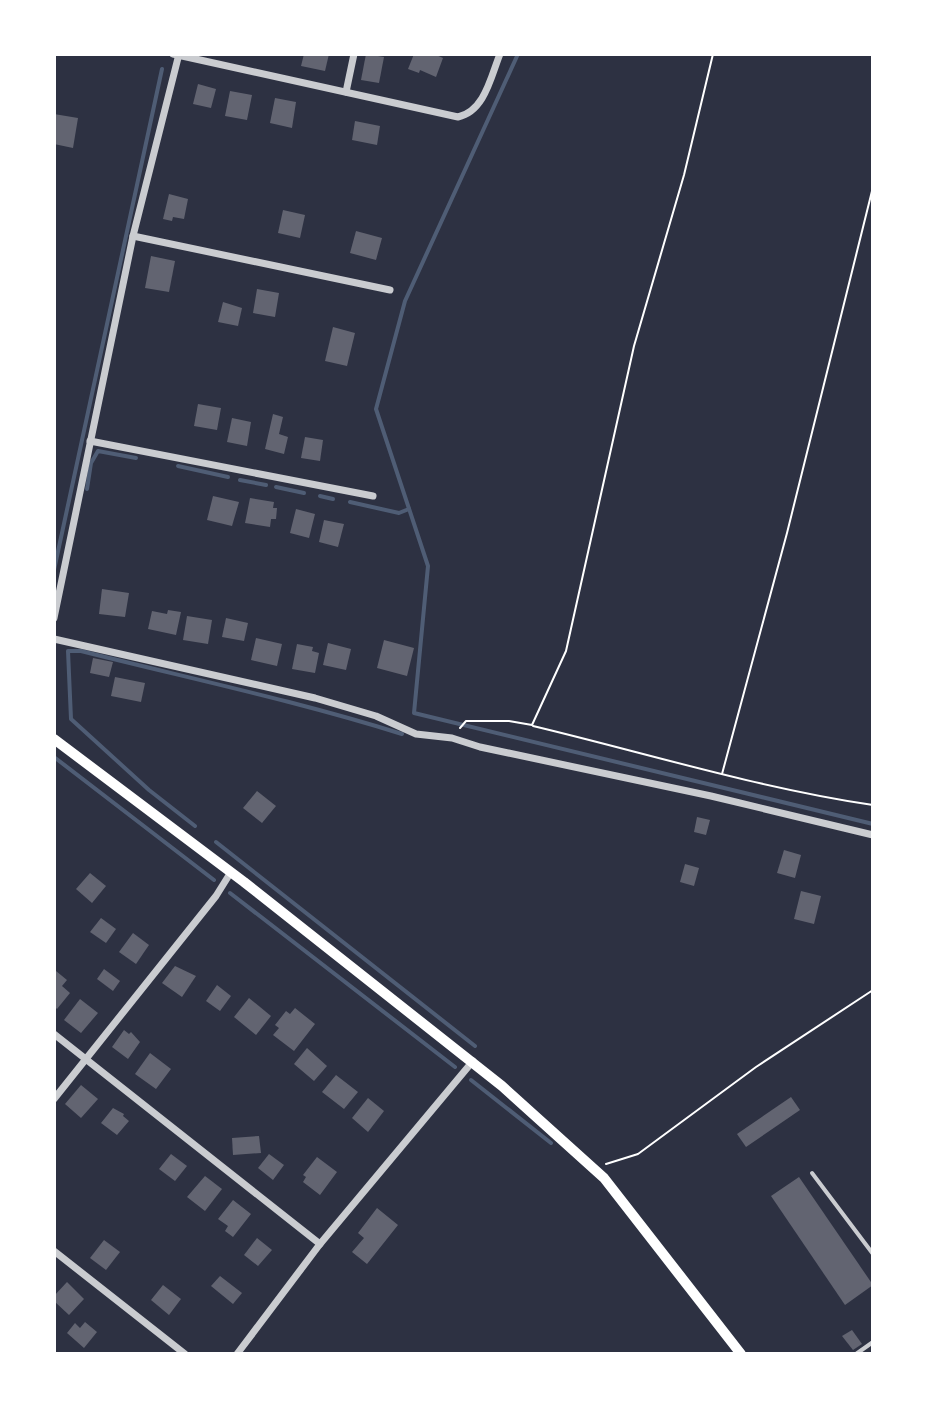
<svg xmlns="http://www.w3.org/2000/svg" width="927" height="1408" font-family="'Alegreya Sans',sans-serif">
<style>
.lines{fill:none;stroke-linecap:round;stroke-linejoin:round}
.stream{stroke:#4f5d75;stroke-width:4}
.building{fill:#626471}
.path{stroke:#fff;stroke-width:2}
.service{stroke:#caccd0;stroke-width:4}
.minor{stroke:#caccd0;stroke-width:7}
.secondary{stroke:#fff;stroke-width:10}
</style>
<rect width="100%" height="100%" fill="#2d3142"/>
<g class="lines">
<g class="stream">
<polyline points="518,54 405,301 376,409 428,566 414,713 873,824"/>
<polyline points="178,466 228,477"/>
<polyline points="240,480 266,485"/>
<polyline points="276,487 304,493"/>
<polyline points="87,489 91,463 98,451 136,458"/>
<polyline points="320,496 333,499"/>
<polyline points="350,502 399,513 409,509"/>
<polyline points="54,570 162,69"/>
<polyline points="54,757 214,880"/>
<path d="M195 826 149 790 71 719 68 651H81C188 678 297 701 402 734"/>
<polyline points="216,842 475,1046"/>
<polyline points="230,893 455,1067"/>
<polyline points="471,1080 551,1143"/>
</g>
</g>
<g class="building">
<polygon points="304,54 329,54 325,71 301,66"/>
<polygon points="366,54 384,57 379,83 361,80"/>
<polygon points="414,54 434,54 443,58 436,77 420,70 419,73 408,69"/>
<polygon points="198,84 216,89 211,108 193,104"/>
<polygon points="230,91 252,95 247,120 225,116"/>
<polygon points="275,98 296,102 292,128 270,123"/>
<polygon points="54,114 78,118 73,148 54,144"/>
<polygon points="355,121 380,126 377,145 352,140"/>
<polygon points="169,194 188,199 184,219 173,217 172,221 163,219"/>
<polygon points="283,210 305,215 300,238 278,233"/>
<polygon points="356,231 382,238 376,260 350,253"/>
<polygon points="151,256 175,261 169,292 145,288"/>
<polygon points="257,289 279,293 275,317 253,313"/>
<polygon points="223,302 242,308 238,326 218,322"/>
<polygon points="333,327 355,333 347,366 325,361"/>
<polygon points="198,404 221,408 217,430 194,426"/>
<polygon points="273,414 283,417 279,434 288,437 284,454 265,449"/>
<polygon points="232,418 251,422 247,446 227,442"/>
<polygon points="305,437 323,440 320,461 301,458"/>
<polygon points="213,496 239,502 232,526 207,520"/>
<polygon points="250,498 274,502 273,508 277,508 276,519 271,519 270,527 245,523"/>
<polygon points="296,509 315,514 309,538 290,533"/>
<polygon points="324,520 344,524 338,547 319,542"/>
<polygon points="102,589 129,593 125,617 99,614"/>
<polygon points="168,610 181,612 176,635 148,629 152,611 167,614"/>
<polygon points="187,616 212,620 208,644 183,640"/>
<polygon points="226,618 248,623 244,641 222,637"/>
<polygon points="256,638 282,644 277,666 251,660"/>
<polygon points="384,640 414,648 407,676 377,668"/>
<polygon points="328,643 351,649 346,670 323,665"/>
<polygon points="297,644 313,647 312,651 319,653 315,673 292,669"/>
<polygon points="93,658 113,662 109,677 90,673"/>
<polygon points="115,677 145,683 141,702 111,696"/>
<polygon points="257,791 276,806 262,823 243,808"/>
<polygon points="697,817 710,820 706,835 694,832"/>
<polygon points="784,850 801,855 795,878 777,873"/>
<polygon points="685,864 699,868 694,886 680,882"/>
<polygon points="90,873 106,886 92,903 76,889"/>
<polygon points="801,891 821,896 814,924 794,919"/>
<polygon points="101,918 116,929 106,943 90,932"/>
<polygon points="133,933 149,945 136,964 119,952"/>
<polygon points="175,966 196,976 182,997 162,983"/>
<polygon points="104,969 120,981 113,991 97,979"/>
<polygon points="56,971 67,980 62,986 70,993 57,1009 54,1006"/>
<polygon points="217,985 231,996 220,1011 206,1001"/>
<polygon points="249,998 271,1016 256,1035 234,1017"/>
<polygon points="80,999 98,1013 81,1033 64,1020"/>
<polygon points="295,1008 315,1024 294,1051 273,1035 279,1028 275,1025 286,1011 290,1014"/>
<polygon points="124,1030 129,1034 131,1032 140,1042 128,1059 112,1047"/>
<polygon points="307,1048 327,1066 314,1081 294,1064"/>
<polygon points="150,1053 171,1069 156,1089 135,1074"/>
<polygon points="336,1075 358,1092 344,1109 322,1092"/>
<polygon points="81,1085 98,1099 81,1118 65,1104"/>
<polygon points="791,1097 800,1110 746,1147 737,1134"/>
<polygon points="368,1098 384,1111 368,1132 352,1118"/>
<polygon points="113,1108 124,1114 123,1116 129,1121 117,1135 101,1123"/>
<polygon points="259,1136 261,1153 233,1155 232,1138"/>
<polygon points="171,1154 187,1166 175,1181 159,1169"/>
<polygon points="269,1154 284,1165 273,1180 258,1168"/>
<polygon points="317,1157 337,1172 320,1195 303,1182 306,1177 303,1175"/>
<polygon points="205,1176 222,1189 205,1211 187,1197"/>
<polygon points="799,1177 873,1285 845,1305 771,1196"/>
<polygon points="233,1200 251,1214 233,1237 225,1231 228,1226 218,1219"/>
<polygon points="377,1208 398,1225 367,1264 352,1252 364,1238 358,1233"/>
<polygon points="257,1238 272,1250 258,1266 244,1255"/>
<polygon points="104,1240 120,1252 106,1270 90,1258"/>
<polygon points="220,1276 242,1293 233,1304 211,1286"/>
<polygon points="67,1282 84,1299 69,1315 54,1301 54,1296"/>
<polygon points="163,1285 181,1299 169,1315 151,1300"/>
<polygon points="85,1322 97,1332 84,1348 67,1333 75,1323 80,1328"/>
<polygon points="852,1330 862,1344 853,1350 842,1336"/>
</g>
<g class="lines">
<g class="path">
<path d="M533 726C646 753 758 788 873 805"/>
<polyline points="460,728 466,721 509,721 532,725 566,651 634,346 684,175 713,54"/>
<polyline points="722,774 787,533 873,187"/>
<polyline points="606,1164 638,1154 756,1067 873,990"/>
</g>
<g class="service">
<polyline points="812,1173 873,1254"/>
<polyline points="856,1354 873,1342"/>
</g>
<g class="minor">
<path d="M173 54 458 117C485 111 491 76 500 54"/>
<polyline points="346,92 354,54"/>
<polyline points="133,236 390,290"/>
<polyline points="90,441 373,496"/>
<polyline points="54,618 133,236 179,54"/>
<polyline points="54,639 315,698 376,716 416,734 452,738 480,747 711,796 873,835"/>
<polyline points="54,1034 320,1244"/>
<polyline points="54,1099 216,896 231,872"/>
<polyline points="54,1251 185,1354"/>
<polyline points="237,1354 320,1244 473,1061"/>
</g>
<polyline class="secondary" points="54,739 244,882 502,1086 604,1178 741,1354"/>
</g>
<rect width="927" height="1408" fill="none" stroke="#ffffff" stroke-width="112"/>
</svg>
